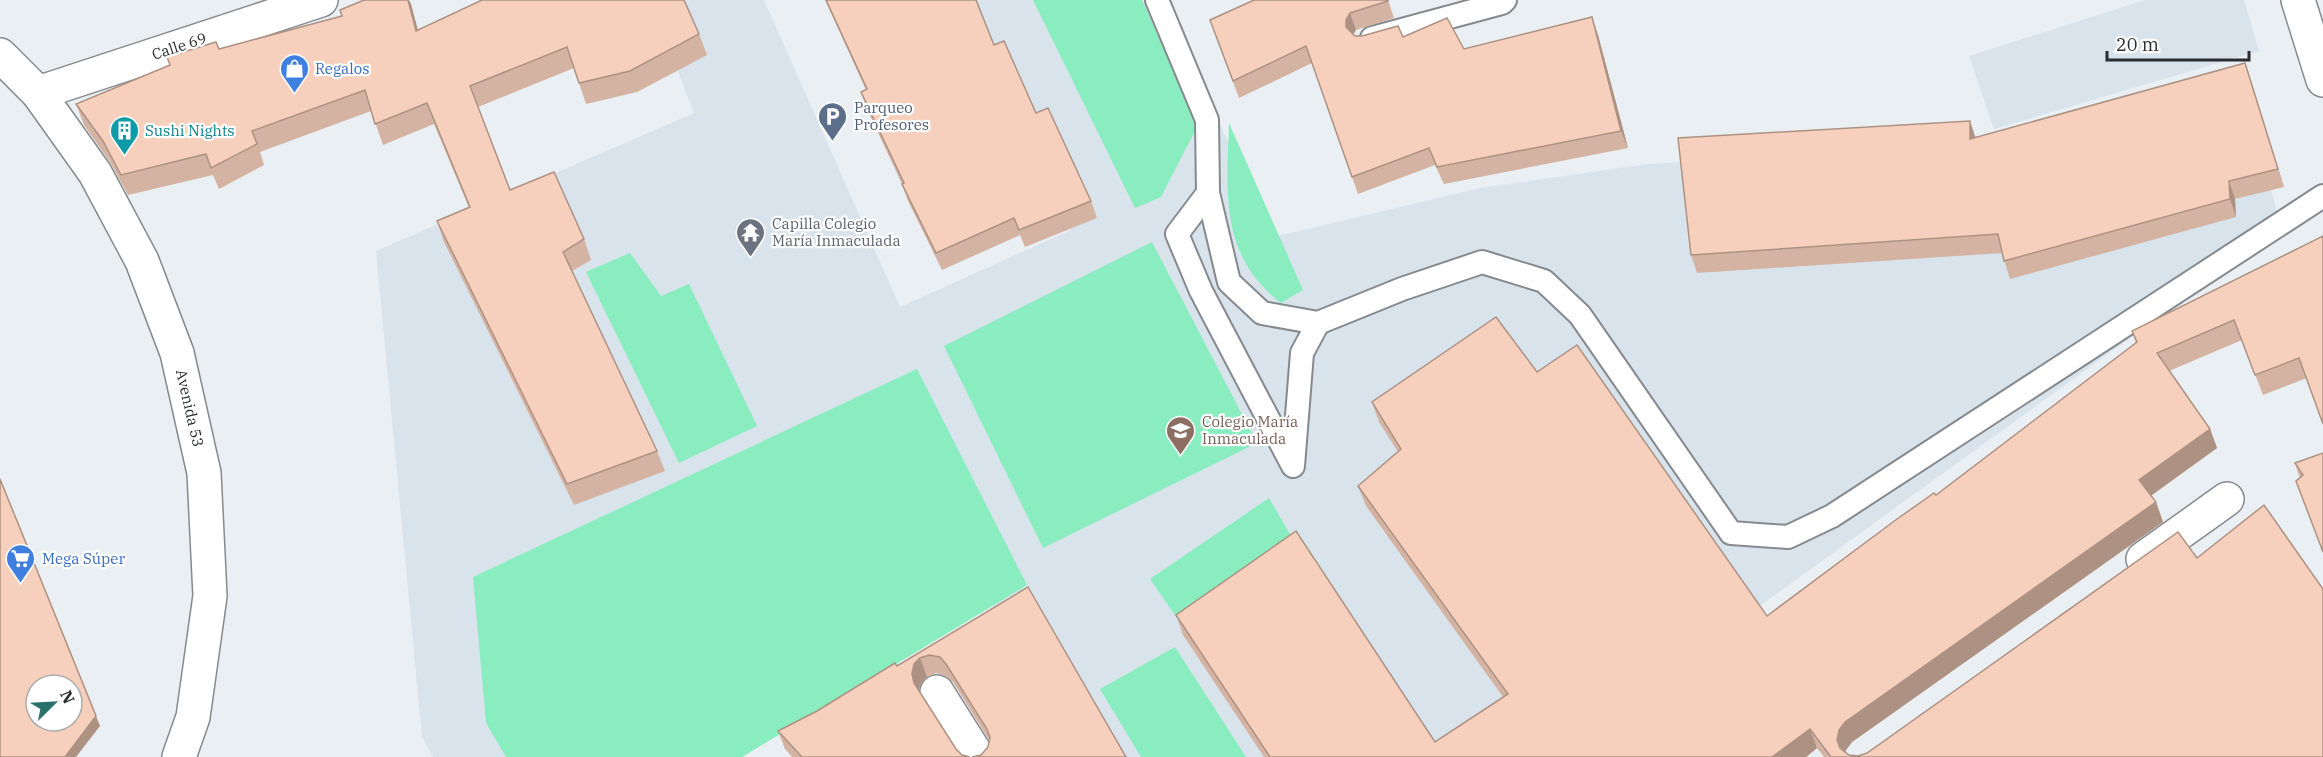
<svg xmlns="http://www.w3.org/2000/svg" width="2323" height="757" font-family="'IBM Plex Serif',serif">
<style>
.built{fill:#d8e3ec}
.green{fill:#89edbf}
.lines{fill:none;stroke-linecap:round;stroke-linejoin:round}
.lane-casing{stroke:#868a8e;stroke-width:26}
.street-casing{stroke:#868a8e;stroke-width:36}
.secondary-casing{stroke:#868a8e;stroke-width:36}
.lane{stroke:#fff;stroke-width:22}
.street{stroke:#fff;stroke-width:33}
.secondary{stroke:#fff;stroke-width:33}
.wall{fill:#d4b3a3}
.shaded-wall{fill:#ad9284}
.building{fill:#f7d0bd;stroke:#ad9284;stroke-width:1.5;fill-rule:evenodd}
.labels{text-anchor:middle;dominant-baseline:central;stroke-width:4.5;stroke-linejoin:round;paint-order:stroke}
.street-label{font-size:15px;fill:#2a2c2d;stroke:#fff}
.shop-label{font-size:15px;fill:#366cbe;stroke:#fff;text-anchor:start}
.service-label{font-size:15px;fill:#4e5e75;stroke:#fff;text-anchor:start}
.culture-label{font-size:15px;fill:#0d838f;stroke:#fff;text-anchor:start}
.worship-label{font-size:15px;fill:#5b616d;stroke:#fff;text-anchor:start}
.education-label{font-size:15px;fill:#785e54;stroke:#fff;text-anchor:start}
</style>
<rect width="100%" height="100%" fill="#eaeff3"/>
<g class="built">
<polygon points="651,0 764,0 900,307 1071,230 962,0 1160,0 1274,237 1480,188 1648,164 1959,146 2236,68 2282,228 1551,757 1082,757 992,605 735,757 433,757 422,737 376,251 694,113"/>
<polygon points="2145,0 2244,0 2259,51 1994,129 1969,56"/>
</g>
<g class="green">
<polygon points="1033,0 1142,0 1198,125 1161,197 1135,208"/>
<path d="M1229 123 1303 290 1281 303C1219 255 1227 194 1229 123Z"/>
<polygon points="1152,242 1257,443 1043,548 944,346"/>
<polygon points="630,253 661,296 689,284 757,426 679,463 586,272"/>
<polygon points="917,369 1027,585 742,757 506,757 486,723 473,577"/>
<polygon points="1269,498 1298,548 1184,628 1150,579"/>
<polygon points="1175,647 1246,757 1141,757 1100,689"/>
</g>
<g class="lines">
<defs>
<g id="lane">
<polyline points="1157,0 1207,120 1208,193 1229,282 1262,313 1318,323 1402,289 1482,262 1544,281 1580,315 1731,533 1788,537 1832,516 2323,196"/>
<polyline points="1372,38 1502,3 1505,0"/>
<polyline points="1208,193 1177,234 1201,291 1293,466 1302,353 1318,323"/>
</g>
<g id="street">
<polyline points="2298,0 2323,80"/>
<polyline points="38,93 95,173 142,261 177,353 204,473 210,596 193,717 179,757"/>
<polyline points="2143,559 2227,499"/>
<polyline points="937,692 978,757"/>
</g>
<polyline id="secondary" points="0,55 38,93 321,0"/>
</defs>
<use href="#lane" class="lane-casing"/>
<use href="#street" class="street-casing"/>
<use href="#secondary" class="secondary-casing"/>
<use href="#lane" class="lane"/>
<use href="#street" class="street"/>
<use href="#secondary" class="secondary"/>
</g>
<g class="wall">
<polygon points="825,0 976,0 994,45 1091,201 1097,218 1025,247 1020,235 942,270 908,201 902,184 867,109 861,92 866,90"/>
<polygon points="1388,0 1394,18 1356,30 1353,34 1355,36 1403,37 1464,49 1598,35 1628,148 1444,184 1435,165 1358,194 1312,63 1239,98 1216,37"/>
<polygon points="411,4 418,30 699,34 707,55 637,92 586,104 574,68 478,107 510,190 584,239 591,260 572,271 657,451 665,471 574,505 444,242 437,221 469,208 434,124 383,145 371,111 260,152 264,165 219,189 213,175 128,195 110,162 84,125 76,104 219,49"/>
<polygon points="2251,82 2284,187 2235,199 2236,217 2010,279 2002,253 1697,273 1691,255 1976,137"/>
<polygon points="2323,236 2307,378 2263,395 2242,340 2169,371 2210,429 2217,448 2151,496 2156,502 2163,522 1852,742 1846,750 1845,752 1849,755 1858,756 2323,757 1824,757 1817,748 1806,757 1264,757 1183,635 1176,615 1435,742 1503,697 1366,506 1358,486 1398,452 1379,422 1372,402 1537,372 1767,616 1936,495 2136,343 2132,331"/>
<polygon points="2323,453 2323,553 2295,463"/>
<polygon points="1028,587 1111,732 981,755 988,747 989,740 953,682 946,676 936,673 927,677 921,683 919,690 956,749 962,755 970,757 792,757 785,749 778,731 817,711 897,666"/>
</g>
<g class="shaded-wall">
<polygon points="408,0 409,0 411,4 423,51 416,31"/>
<polygon points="1350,13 1356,30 1352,37 1346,27 1346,20"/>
<polygon points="1592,17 1598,35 1628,148 1621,131"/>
<polygon points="2245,63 2251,82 2284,187 2278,169"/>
<polygon points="1970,121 1976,139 1970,139"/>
<polygon points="2229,181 2235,199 2236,217 2230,199"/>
<polygon points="2210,429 2217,448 2146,499 2139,480"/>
<polygon points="2156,502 2163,522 1852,742 1846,750 1845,757 1837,740 1839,730 1845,722"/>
<polygon points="920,658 927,677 921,683 918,692 914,683 912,674 914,664"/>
<polygon points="96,716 100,726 76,757 65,757"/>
<polygon points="1810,729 1817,748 1806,757 1772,757"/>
</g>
<g class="building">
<polygon points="364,0 408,0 416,31 482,0 684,0 699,34 630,71 579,83 567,47 470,86 510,190 554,172 584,239 563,252 657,451 567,484 437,221 470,207 427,103 375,124 365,90 252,131 257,144 211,168 206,154 121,175 103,141 76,104 170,65 167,57 216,42 219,49 342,16 340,10"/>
<polygon points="826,0 976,0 994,45 1004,41 1036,113 1048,108 1091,201 1019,230 1014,218 936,253 902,184 904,183 861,92 867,89"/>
<polygon points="1254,0 1388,0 1388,1 1350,13 1346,20 1346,27 1355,36 1362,36 1398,26 1403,37 1447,18 1464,49 1592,17 1621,131 1437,167 1429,148 1352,177 1306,46 1233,81 1210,20"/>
<polygon points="2245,63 2278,169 2229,181 2230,199 2004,261 1998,234 1691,255 1678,138 1970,121 1970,139"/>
<polygon points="2323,236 2323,424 2299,358 2255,375 2234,320 2157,353 2210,429 2139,480 2156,502 1845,722 1839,730 1837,740 1840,748 1849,755 1858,756 1867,753 2178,532 2197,558 2264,505 2323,589 2323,757 1831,757 1810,729 1772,757 1270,757 1176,615 1296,531 1435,742 1508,694 1358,486 1401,449 1372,402 1496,317 1537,372 1577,345 1767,616 1897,519 1934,493 1936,495 2137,342 2132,331"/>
<polygon points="2323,453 2323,552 2296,481 2303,475 2295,463"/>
<path d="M0 479 96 716 65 757H0ZM36 685H72V721H36Z"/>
<polygon points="1028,587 1126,757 972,757 981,755 988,747 990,737 987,729 946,664 940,657 929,655 920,658 914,664 912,674 914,683 956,749 962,755 970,757 802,757 778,731 817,711 895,663 897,666"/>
</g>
<defs>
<symbol id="shop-pin" viewBox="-11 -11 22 30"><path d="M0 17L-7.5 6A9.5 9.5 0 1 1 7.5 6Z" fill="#3f7fe0" stroke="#fff"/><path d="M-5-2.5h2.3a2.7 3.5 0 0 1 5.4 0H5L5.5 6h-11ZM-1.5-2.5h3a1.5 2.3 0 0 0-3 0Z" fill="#fff"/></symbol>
<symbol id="parking-pin" viewBox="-11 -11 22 30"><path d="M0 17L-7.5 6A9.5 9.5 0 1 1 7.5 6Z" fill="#5c6f8a" stroke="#fff"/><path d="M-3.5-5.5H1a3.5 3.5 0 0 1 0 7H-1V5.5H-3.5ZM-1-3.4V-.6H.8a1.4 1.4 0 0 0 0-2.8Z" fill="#fff"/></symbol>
<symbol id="building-pin" viewBox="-11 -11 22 30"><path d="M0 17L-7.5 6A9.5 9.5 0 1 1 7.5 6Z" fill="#0f9aa8" stroke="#fff"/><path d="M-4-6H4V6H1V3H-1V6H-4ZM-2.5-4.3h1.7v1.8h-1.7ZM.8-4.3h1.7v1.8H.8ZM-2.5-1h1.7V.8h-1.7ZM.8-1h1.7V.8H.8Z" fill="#fff"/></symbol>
<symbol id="temple-pin" viewBox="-11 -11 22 30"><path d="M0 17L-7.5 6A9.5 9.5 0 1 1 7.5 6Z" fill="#6b7280" stroke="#fff"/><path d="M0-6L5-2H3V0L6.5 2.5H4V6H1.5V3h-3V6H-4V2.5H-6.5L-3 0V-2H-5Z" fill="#fff"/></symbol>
<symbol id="university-pin" viewBox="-11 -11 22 30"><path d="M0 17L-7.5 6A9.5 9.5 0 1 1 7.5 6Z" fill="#8d6e63" stroke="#fff"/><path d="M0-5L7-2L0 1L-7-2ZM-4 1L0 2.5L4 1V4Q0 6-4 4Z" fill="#fff"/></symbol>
<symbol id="supermarket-pin" viewBox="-11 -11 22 30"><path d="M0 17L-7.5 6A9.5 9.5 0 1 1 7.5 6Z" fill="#3f7fe0" stroke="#fff"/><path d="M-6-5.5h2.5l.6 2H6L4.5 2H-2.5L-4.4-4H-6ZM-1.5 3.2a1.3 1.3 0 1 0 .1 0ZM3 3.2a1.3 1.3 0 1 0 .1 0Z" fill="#fff"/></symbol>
</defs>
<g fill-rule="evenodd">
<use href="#shop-pin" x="278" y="52" width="33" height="45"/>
<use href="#parking-pin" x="816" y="100" width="33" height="45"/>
<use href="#building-pin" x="108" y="114" width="33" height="45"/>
<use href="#temple-pin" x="734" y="216" width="33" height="45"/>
<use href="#university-pin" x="1164" y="414" width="33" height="45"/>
<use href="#supermarket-pin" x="4" y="542" width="33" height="45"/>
</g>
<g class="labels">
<g class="street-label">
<text transform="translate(179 46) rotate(-18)">Calle 69</text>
<text transform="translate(190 408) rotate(77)">Avenida 53</text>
</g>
<g class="shop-label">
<text x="315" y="68">Regalos</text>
<text x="42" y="558">Mega Súper</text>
</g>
<g class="service-label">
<text x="854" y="107">Parqueo<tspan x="854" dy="17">Profesores</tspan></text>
</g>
<g class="culture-label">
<text x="145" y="130">Sushi Nights</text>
</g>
<g class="worship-label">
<text x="772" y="223">Capilla Colegio<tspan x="772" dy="17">María Inmaculada</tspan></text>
</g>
<g class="education-label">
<text x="1202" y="421">Colegio María<tspan x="1202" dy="17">Inmaculada</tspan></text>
</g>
</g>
<g transform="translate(54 703) rotate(66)"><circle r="28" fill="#ffffff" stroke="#aaabab" stroke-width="1.5"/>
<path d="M0-4.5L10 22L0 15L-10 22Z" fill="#28716d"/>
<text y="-9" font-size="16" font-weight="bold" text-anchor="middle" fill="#2a2c2d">N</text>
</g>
<path d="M2107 51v9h142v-9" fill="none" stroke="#2a2c2d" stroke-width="3"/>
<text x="2116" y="51" font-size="18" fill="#2a2c2d" stroke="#ffffff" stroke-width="4.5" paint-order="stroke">20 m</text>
</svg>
